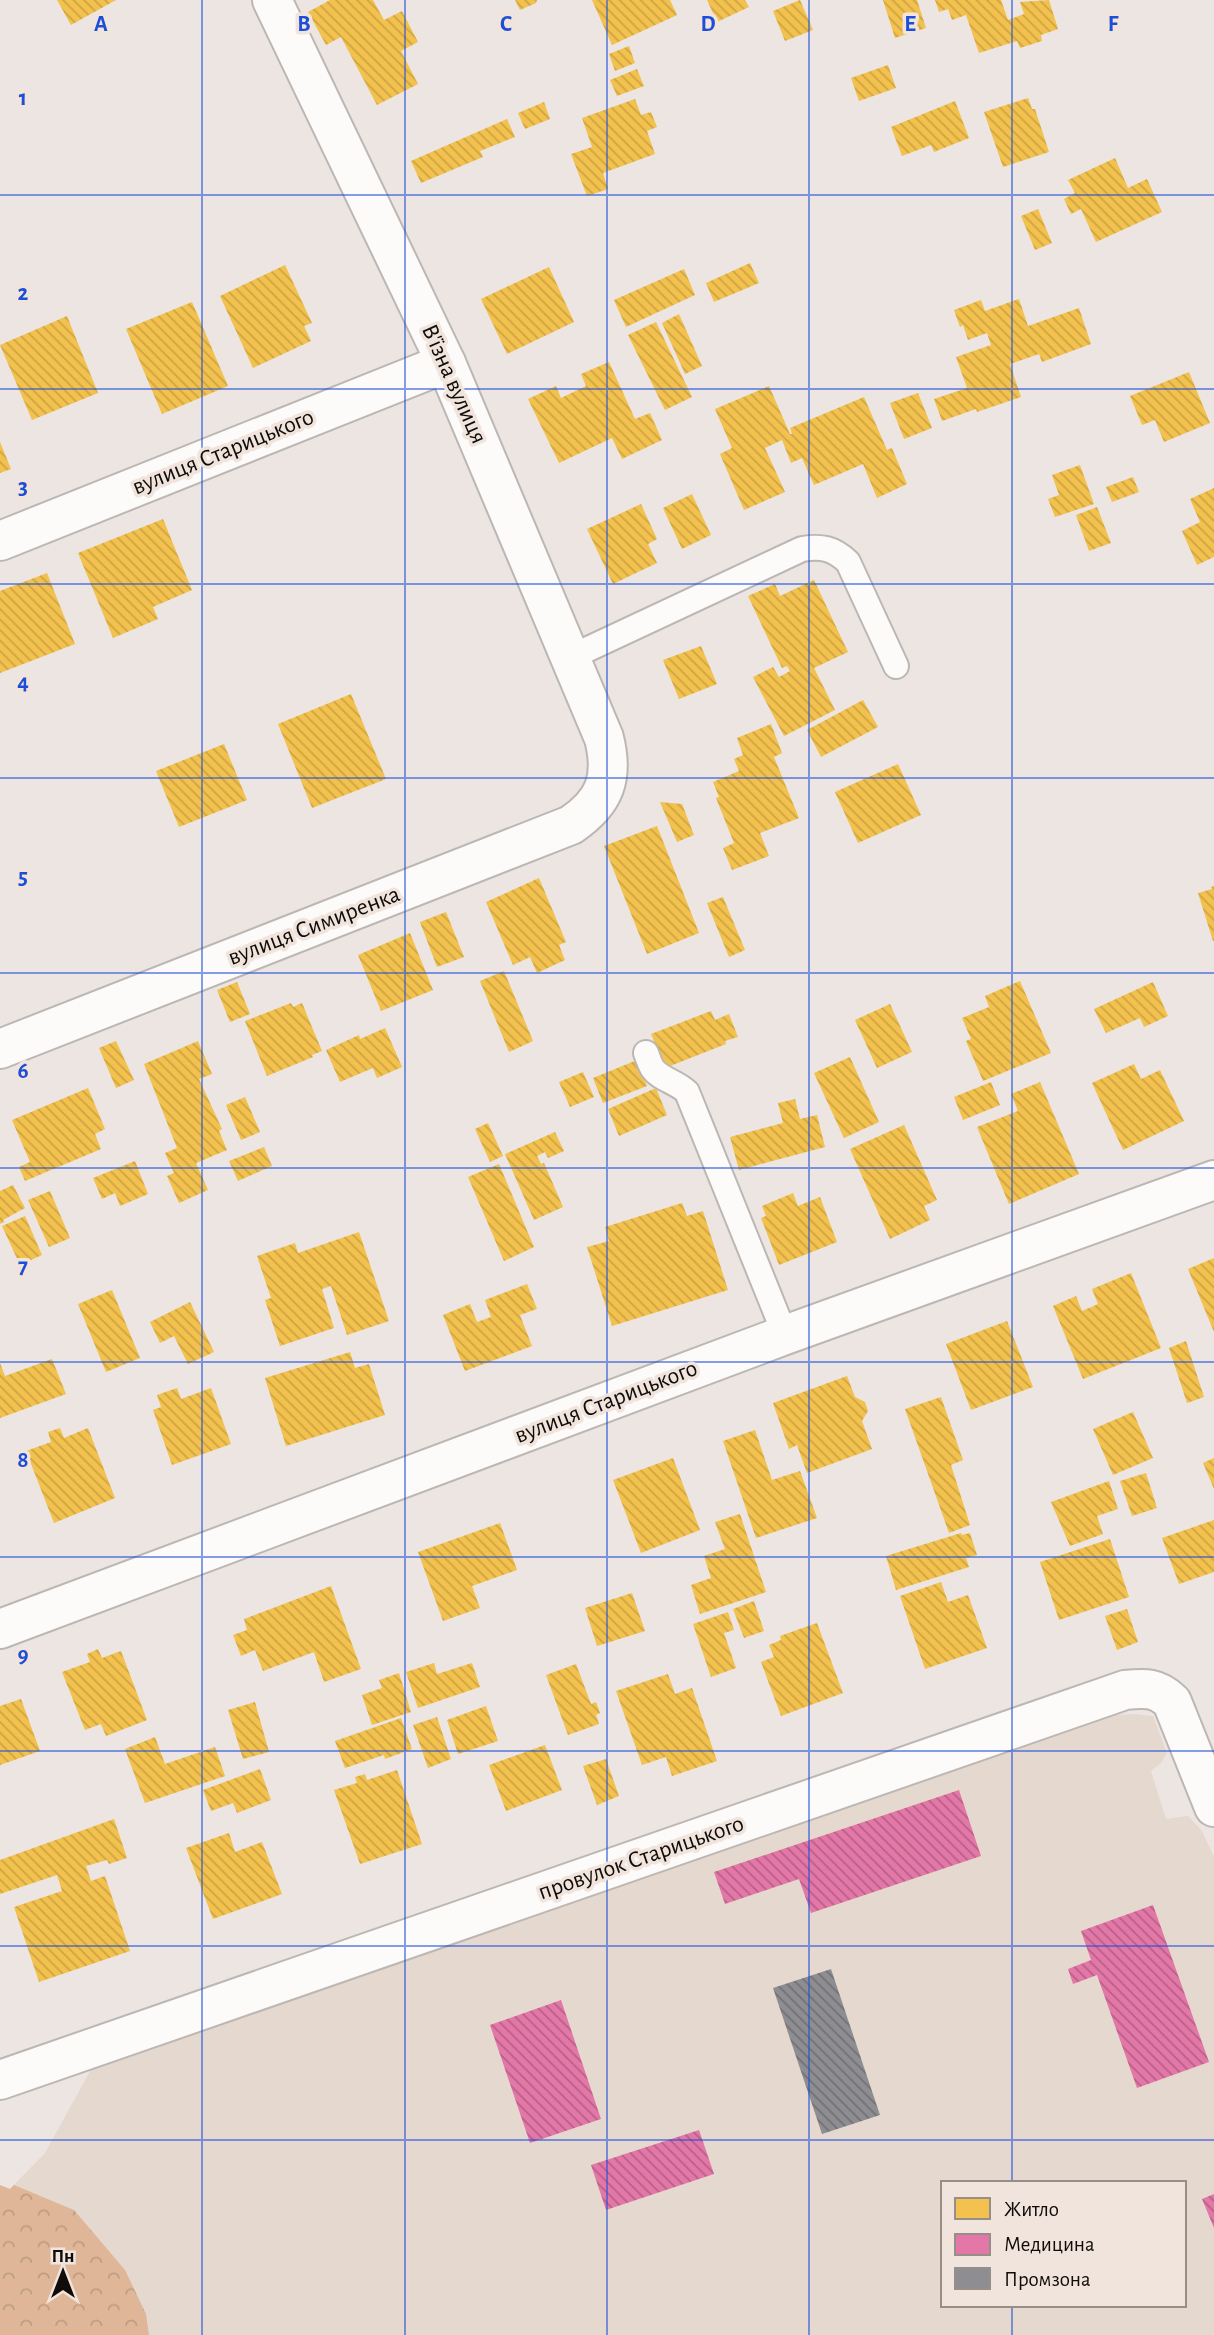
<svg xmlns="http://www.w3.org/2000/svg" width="1214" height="2335" font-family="'Alegreya Sans',sans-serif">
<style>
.built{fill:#e5d8cf;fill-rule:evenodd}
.forest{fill:url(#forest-crowns)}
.homes{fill:url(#homes-back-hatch)}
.health{fill:url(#health-back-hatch)}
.industry{fill:url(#industry-back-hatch)}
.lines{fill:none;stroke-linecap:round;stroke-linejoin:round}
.lane-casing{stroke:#bcb7b3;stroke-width:28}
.street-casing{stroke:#bcb7b3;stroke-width:42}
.lane{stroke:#fcfbfa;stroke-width:24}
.street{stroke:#fcfbfa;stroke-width:38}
.grid{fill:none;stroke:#1d4ed8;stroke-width:2;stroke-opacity:0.55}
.labels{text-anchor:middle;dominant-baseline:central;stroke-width:7;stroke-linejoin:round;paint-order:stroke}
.street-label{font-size:24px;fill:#100c09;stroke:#f1e4dc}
.grid-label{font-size:23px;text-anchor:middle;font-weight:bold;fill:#1d4ed8;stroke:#f1e4dc;stroke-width:7;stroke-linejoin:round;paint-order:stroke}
</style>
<defs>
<pattern id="forest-crowns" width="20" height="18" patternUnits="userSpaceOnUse" patternTransform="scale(1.75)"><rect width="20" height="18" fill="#dfb798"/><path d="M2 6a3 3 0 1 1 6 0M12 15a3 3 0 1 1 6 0" fill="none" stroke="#be9c82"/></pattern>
<pattern id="homes-back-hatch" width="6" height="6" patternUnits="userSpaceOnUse" patternTransform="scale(1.75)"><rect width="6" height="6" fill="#f2c14e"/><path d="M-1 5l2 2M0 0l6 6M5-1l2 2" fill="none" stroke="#cea543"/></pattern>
<pattern id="health-back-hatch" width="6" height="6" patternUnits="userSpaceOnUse" patternTransform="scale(1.75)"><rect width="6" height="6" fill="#e377a8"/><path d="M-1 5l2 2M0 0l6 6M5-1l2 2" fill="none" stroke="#b76087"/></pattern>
<pattern id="industry-back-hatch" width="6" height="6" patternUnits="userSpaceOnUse" patternTransform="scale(1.75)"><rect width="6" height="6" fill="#8d8d92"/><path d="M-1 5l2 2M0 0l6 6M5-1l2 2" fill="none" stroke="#727275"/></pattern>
</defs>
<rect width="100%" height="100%" fill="#ece5e1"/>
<path class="built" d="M1134 1714 1153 1716 1167 1753 1161 1763 1151 1771 1166 1819 1188 1816 1202 1831 1214 1857V2335H0V2185L10 2189 45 2153 94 2064 1117 1715ZM943 2183H1184V2305H943Z"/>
<polygon class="forest" points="0,2185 10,2189 14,2185 74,2210 125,2270 146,2314 149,2335 0,2335"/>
<g class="homes">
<polygon points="57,0 116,0 71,25"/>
<polygon points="330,0 373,0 384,20 402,11 418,42 401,51 418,84 377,105 341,37 326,45 308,12"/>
<polygon points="515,0 537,0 536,3 520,10"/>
<polygon points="592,0 670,0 677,15 612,45"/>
<polygon points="707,0 745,0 749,7 717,22"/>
<polygon points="800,0 813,30 785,41 773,11"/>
<polygon points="883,0 917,0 926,28 895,38"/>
<polygon points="935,0 1001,0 1008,20 1024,14 1020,2 1049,0 1058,29 1041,35 1042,41 1020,48 1017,41 979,53 966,15 952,20 948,9 939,12"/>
<polygon points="629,46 635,63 615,71 609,54"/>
<polygon points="888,65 896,88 859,101 851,78"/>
<polygon points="637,69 644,86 617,96 610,80"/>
<polygon points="1028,98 1032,109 1035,109 1049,152 1003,167 984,112"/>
<polygon points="635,99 641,115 651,112 657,127 647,131 655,154 603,173 608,189 587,196 571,154 592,147 582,118"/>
<polygon points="955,101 969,138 934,152 931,145 902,156 891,127"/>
<polygon points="544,102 550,119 525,129 518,113"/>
<polygon points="507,119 515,137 480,151 483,157 421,183 411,161"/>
<polygon points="1115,158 1128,188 1147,179 1162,212 1096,242 1081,209 1071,214 1064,199 1075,193 1068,180"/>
<polygon points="1038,209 1052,243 1035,250 1021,216"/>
<polygon points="750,263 759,283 714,302 706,283"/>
<polygon points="285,265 312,323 304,326 311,341 253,368 220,296"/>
<polygon points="549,267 574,322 507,354 481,299"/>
<polygon points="684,269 695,295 626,327 614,300"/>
<polygon points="1019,299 1028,326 1079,308 1091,344 1042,362 1039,354 1010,364 1021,397 977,412 976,409 942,421 934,399 967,388 956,357 991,345 987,333 968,340 963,325 960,327 954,310 981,300 985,311"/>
<polygon points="192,302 228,386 162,414 126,329"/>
<polygon points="679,314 702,366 685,374 662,323"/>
<polygon points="67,316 98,393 32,420 0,345"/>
<polygon points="656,322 692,397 665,410 628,335"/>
<polygon points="609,362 635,419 650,413 662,440 622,459 612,438 559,463 528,399 556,386 561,398 586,386 581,374"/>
<polygon points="1189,372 1210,423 1164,442 1155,420 1142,425 1130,396"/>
<polygon points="769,386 790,434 792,434 790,428 864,397 887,450 892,448 907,484 877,498 863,464 814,485 802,458 791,463 782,440 765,448 785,492 744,510 720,454 732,448 715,409"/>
<polygon points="918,393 932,428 904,439 890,403"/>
<polygon points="0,442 11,469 0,473"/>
<polygon points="1080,465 1094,504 1055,517 1048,499 1059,495 1052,475"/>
<polygon points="1133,477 1139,492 1112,502 1106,487"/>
<polygon points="1214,488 1214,557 1197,565 1182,531 1200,522 1190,499"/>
<polygon points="692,494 711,535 682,549 663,508"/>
<polygon points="641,504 657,539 648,544 657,563 613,584 587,529"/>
<polygon points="1097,507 1111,543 1089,551 1076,515"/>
<polygon points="163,519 192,590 153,607 158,619 113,638 78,553"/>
<polygon points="47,573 75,644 0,673 0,591"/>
<polygon points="814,580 848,652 814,668 835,710 784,736 753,677 773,667 779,677 790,671 787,666 782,668 748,596 775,584 780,596"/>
<polygon points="701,646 717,684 679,699 663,660"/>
<polygon points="351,694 386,779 312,808 278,724"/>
<polygon points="863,700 878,727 821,757 807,730"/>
<polygon points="771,724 782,753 774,757 799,818 760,833 769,856 732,870 723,848 734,843 716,798 719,797 713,782 739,771 734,759 743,755 737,738"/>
<polygon points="224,744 247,800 179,827 156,771"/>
<polygon points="898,764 921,815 858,843 835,792"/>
<polygon points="660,802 682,804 694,835 677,842"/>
<polygon points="657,826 699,933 647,954 604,846"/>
<polygon points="539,878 566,942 559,945 565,960 537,973 530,957 513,965 486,902"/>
<polygon points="1214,886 1214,941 1213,941 1198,893 1212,889 1211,887"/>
<polygon points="723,897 745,950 729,957 707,903"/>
<polygon points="446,912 464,957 437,967 420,922"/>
<polygon points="410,933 433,990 381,1011 358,955"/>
<polygon points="504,971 533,1041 509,1052 480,981"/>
<polygon points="1020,981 1051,1053 983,1081 966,1041 971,1039 962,1018 989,1007 985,996"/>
<polygon points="237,982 250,1014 230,1022 217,990"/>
<polygon points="1153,982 1168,1016 1144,1027 1140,1018 1106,1033 1094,1009"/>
<polygon points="291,1003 293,1007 302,1003 322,1051 312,1055 313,1057 267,1076 245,1021"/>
<polygon points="890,1004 912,1052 877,1068 855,1020"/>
<polygon points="711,1011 715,1020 729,1014 738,1037 725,1041 726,1044 665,1068 651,1034"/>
<polygon points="385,1028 402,1067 377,1078 373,1068 340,1082 326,1050 359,1035 360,1039"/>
<polygon points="116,1041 134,1080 116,1088 99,1048"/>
<polygon points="198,1041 212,1074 199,1079 222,1129 219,1131 227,1150 196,1163 208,1190 179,1203 167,1176 174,1173 165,1153 177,1148 144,1064"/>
<polygon points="850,1057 879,1122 844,1138 814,1073"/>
<polygon points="637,1060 647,1086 603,1103 593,1078"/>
<polygon points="1134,1064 1141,1079 1160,1070 1184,1121 1123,1150 1092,1083"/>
<polygon points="583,1072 594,1097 570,1107 559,1082"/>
<polygon points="991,1082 1000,1105 963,1120 954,1097"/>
<polygon points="1040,1082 1079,1174 1009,1204 977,1127 1018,1111 1011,1094"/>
<polygon points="88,1088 105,1129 95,1134 101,1149 25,1181 19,1167 30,1162 12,1120"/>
<polygon points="656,1088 667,1115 619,1136 608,1109"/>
<polygon points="245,1097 260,1132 241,1140 226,1105"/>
<polygon points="795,1099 800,1119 817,1115 825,1147 739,1170 730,1137 783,1123 778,1103"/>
<polygon points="488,1123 503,1156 490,1162 475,1129"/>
<polygon points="904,1125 937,1200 924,1206 930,1220 890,1239 850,1149"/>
<polygon points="555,1132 564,1151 548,1158 545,1152 537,1156 541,1164 544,1163 563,1207 534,1220 505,1154"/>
<polygon points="264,1147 272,1166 238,1181 229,1161"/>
<polygon points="135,1161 148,1194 120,1206 115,1193 102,1199 93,1178"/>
<polygon points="499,1164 534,1247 504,1261 468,1177"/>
<polygon points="13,1185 25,1208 3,1220 4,1222 0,1224 0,1191"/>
<polygon points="50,1191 70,1238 49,1247 28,1200"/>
<polygon points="793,1193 798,1206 820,1197 837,1242 779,1265 761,1218 766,1216 762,1206"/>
<polygon points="682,1203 687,1216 703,1211 728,1290 612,1326 587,1247 609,1241 605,1227"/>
<polygon points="25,1216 42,1255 20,1265 2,1226"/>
<polygon points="359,1232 389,1321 347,1335 331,1286 322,1289 334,1328 280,1346 265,1300 271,1298 257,1256 295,1243 298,1253"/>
<polygon points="1214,1258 1214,1332 1188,1269"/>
<polygon points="1131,1273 1161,1348 1083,1379 1053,1306 1076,1296 1082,1311 1098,1304 1092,1289"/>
<polygon points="527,1284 537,1309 520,1315 532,1346 465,1371 443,1315 470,1304 477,1322 491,1317 485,1300"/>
<polygon points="112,1290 140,1358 106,1372 78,1304"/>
<polygon points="190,1302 214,1352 188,1364 174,1336 160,1343 150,1322"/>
<polygon points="1007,1321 1033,1387 971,1410 946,1344"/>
<polygon points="1186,1341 1204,1397 1187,1403 1169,1348"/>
<polygon points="350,1352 355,1368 369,1364 385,1415 286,1446 265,1378"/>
<polygon points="52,1359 66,1394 0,1418 0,1363 5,1376"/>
<polygon points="847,1376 855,1397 865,1402 868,1411 862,1421 872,1449 807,1473 797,1445 789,1449 773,1403"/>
<polygon points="177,1388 181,1399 211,1388 231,1444 172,1465 153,1410 161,1407 157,1395"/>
<polygon points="941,1397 963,1460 951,1465 970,1525 949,1533 905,1409"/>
<polygon points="1133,1412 1153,1458 1113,1475 1093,1429"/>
<polygon points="60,1428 64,1438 88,1428 115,1498 54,1523 26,1451 51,1442 48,1432"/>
<polygon points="755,1430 772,1480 800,1471 817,1518 756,1538 723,1441"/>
<polygon points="673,1458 700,1530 641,1553 613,1480"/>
<polygon points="1214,1458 1214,1489 1203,1463"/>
<polygon points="1146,1473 1157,1508 1132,1516 1120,1481"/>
<polygon points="1109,1481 1118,1509 1097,1516 1103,1534 1070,1546 1051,1502"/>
<polygon points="740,1514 766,1592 700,1614 691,1585 711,1578 704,1556 725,1549 715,1522"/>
<polygon points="1214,1520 1214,1572 1179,1584 1162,1538"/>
<polygon points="500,1523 517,1570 472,1586 480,1608 443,1621 418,1552"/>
<polygon points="961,1533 962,1535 970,1533 977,1555 966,1558 969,1567 896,1590 886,1556"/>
<polygon points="1110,1539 1129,1597 1059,1620 1040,1562"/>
<polygon points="941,1582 948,1602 968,1595 987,1648 925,1669 900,1596"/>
<polygon points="331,1586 361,1669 324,1682 314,1652 263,1671 255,1650 241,1656 233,1635 247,1630 244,1619"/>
<polygon points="632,1593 645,1631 597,1646 585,1608"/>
<polygon points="754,1601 764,1631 744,1638 733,1609"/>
<polygon points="1127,1609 1138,1642 1117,1650 1105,1616"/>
<polygon points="728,1612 734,1630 724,1633 736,1668 711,1677 693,1624"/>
<polygon points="817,1623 843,1693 781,1716 761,1662 774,1657 769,1645 781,1640 780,1636"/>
<polygon points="98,1649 102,1658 121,1651 147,1720 106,1736 101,1724 85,1730 62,1672 90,1662 87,1654"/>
<polygon points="434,1663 437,1674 472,1663 480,1687 418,1708 406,1672"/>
<polygon points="576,1664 591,1704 596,1702 600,1713 596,1715 599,1724 568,1735 546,1675"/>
<polygon points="399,1673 411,1712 372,1725 362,1695 382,1688 379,1680"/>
<polygon points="668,1674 675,1694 692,1688 717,1761 672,1776 666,1757 642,1765 616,1691"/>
<polygon points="21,1699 40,1751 0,1765 0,1706"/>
<polygon points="255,1702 269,1752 243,1759 228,1710"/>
<polygon points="486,1706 498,1741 458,1754 447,1720"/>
<polygon points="437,1717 451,1759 428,1768 413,1725"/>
<polygon points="401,1718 412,1749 385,1759 384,1755 345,1768 335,1741"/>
<polygon points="155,1737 165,1764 215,1747 225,1776 145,1803 125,1749"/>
<polygon points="545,1745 562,1790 506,1811 489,1765"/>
<polygon points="606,1759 619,1796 597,1805 583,1766"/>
<polygon points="260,1769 271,1800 237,1813 233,1803 211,1811 203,1790"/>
<polygon points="397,1770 422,1844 360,1864 334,1790 357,1783 355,1777 365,1774 367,1780"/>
<polygon points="114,1819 127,1858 109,1864 107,1860 86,1866 91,1881 105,1876 130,1951 39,1982 14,1907 62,1891 57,1875 0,1894 0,1860"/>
<polygon points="229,1833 235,1852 262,1842 282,1894 213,1919 186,1848"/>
</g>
<g class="health">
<polygon points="959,1790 981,1856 811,1913 799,1879 725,1904 714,1872"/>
<polygon points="1153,1905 1209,2062 1137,2088 1097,1975 1073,1984 1068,1969 1091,1960 1081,1931"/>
<polygon points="561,2000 601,2119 530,2143 490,2025"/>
<polygon points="699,2130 714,2174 606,2210 591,2165"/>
<polygon points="1214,2194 1214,2228 1202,2199"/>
</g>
<polygon class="industry" points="831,1969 880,2115 822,2134 773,1988"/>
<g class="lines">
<defs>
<g id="lane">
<path d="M569 658 802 549C822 546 833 548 848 562L896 666"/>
<path d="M646 1053C648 1058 650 1065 653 1069 660 1079 677 1082 687 1092L785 1335"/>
</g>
<g id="street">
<polyline points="0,541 446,363"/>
<path d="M0 1049 571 825C605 802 614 778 604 738L446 363 272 0"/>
<polyline points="0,1629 785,1335 1214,1180"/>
<path d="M0 2080 1125 1690C1145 1688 1157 1687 1172 1702L1214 1807"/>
</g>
</defs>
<use href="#lane" class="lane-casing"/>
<use href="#street" class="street-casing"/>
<use href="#lane" class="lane"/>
<use href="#street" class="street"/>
</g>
<path class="grid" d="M202 0V2335M405 0V2335M607 0V2335M809 0V2335M1012 0V2183M0 195H1214M0 389H1214M0 584H1214M0 778H1214M0 973H1214M0 1168H1214M0 1362H1214M0 1557H1214M0 1751H1214M0 1946H1214M0 2140H1214M1012 2305V2335"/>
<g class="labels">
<g class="street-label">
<text transform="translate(454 384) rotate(66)">В'їзна вулиця</text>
<text transform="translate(223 452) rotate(-22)">вулиця Старицького</text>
<text transform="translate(314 926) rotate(-21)">вулиця Симиренка</text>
<text transform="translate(606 1402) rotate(-21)">вулиця Старицького</text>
<text transform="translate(641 1858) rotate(-19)">провулок Старицького</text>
</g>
</g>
<g class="grid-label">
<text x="101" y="31">A</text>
<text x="304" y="31">B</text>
<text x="506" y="31">C</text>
<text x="708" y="31">D</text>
<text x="910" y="31">E</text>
<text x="1113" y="31">F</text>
<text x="23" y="105">1</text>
<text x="23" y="300">2</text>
<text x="23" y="494">3</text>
<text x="23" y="689">4</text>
<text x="23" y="884">5</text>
<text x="23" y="1078">6</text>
<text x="23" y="1273">7</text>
<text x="23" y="1467">8</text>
<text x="23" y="1662">9</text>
</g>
<rect x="941" y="2181" width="245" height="126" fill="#f1e4dc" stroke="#978e88" stroke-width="2"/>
<rect x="955" y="2198" width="35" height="21" fill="#f2c14e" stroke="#978e88" stroke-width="2"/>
<text x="1004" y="2216" font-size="21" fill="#100c09">Житло</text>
<rect x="955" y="2234" width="35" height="21" fill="#e377a8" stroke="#978e88" stroke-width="2"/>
<text x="1004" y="2251" font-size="21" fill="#100c09">Медицина</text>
<rect x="955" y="2268" width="35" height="21" fill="#8d8d92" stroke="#978e88" stroke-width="2"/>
<text x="1004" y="2286" font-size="21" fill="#100c09">Промзона</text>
<g transform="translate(63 2272)" stroke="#f1e4dc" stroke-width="5" paint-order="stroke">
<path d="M0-5L12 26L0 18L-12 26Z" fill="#100c09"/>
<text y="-10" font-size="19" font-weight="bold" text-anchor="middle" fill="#100c09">Пн</text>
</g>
</svg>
